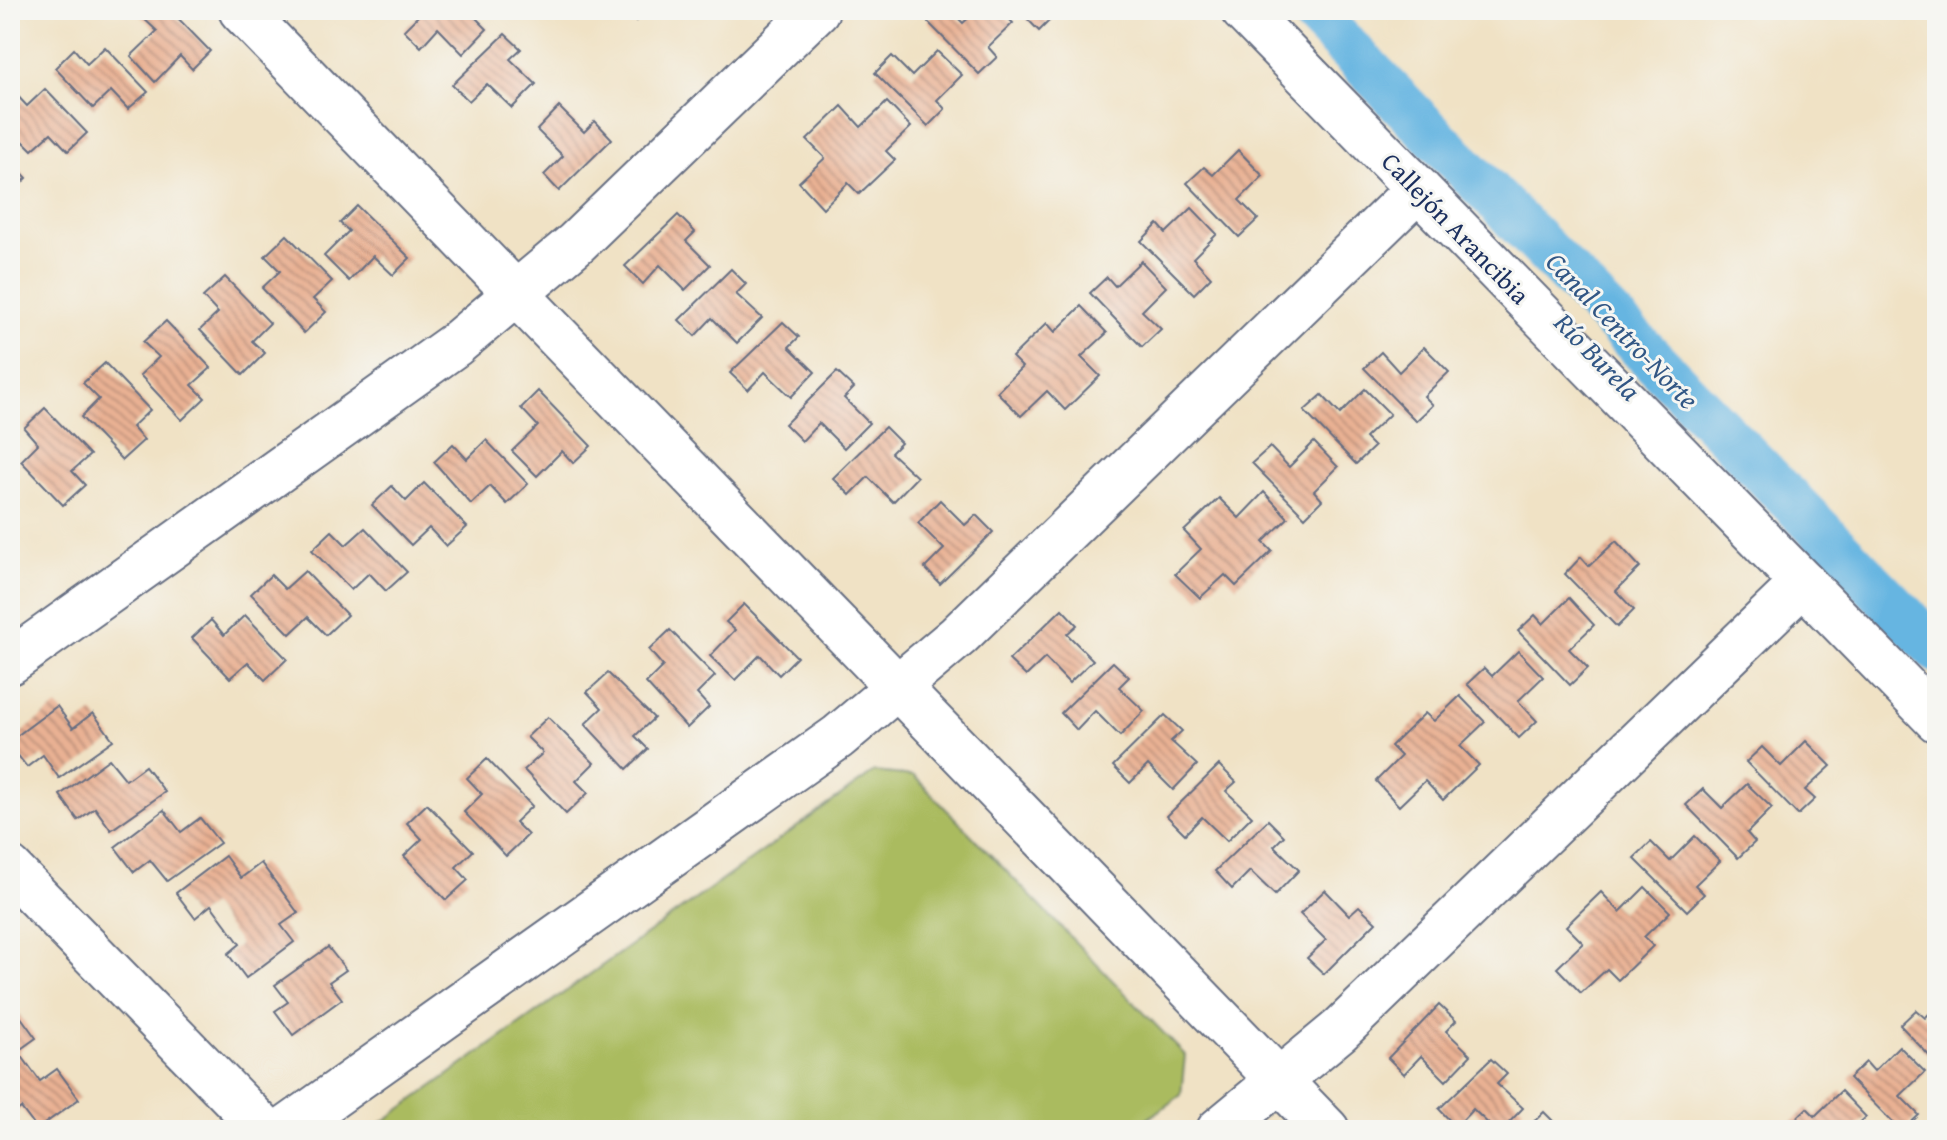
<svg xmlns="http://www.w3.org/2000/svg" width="1947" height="1140" font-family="'Gentium Book Plus',serif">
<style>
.park{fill:#aabb5f;stroke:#62755e;stroke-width:2}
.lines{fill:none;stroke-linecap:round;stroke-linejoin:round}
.canal{stroke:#66b5e1;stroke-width:46}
.building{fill:url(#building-back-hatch)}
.minor-casing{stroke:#666e82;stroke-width:48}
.minor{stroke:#fff;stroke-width:44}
.labels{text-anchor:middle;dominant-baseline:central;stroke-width:6;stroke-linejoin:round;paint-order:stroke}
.street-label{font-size:26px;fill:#1b2f5e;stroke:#f6f6f2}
.water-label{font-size:28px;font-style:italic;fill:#325785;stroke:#f6f6f2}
</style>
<defs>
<pattern id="building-back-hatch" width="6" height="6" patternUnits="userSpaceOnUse" patternTransform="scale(2)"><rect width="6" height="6" fill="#e9b193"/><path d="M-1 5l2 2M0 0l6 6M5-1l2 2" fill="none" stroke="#bc907b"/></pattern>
</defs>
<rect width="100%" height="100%" fill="#f6f6f2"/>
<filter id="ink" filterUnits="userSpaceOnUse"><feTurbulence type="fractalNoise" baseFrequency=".0125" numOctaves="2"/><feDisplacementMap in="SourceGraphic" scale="16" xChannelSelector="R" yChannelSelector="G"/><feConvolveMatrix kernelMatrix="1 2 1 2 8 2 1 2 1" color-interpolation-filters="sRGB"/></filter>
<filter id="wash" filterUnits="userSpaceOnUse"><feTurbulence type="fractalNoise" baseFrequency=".006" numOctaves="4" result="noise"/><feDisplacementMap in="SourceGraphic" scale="32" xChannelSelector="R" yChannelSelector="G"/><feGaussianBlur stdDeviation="1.8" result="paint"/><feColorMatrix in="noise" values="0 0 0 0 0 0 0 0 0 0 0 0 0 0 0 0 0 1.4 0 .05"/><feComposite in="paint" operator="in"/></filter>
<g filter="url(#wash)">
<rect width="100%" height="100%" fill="#f0e2c5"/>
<polygon class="park" points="874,772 914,776 1185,1055 1181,1095 1132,1130 380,1130 381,1123"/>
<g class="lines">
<polyline class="canal" points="1310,10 1937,650"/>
</g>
<g id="blocks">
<g class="building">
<polygon points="144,10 170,10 210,51 192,69 180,56 155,82 131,56 157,31 139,14"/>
<polygon points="424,10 468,10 487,29 463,54 438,28 421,47 404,30"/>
<polygon points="625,10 647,10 636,21"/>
<polygon points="938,10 950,10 963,23 977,10 1000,10 1013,23 988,47 997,57 979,74 927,21"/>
<polygon points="1019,10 1052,10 1056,14 1039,31"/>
<polygon points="505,34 521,49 510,59 536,84 512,108 487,84 469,101 452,85"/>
<polygon points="105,47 148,92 128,109 111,91 93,108 55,68 74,49 87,64"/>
<polygon points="937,51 962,75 937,100 945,109 928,126 875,73 892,56 912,76"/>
<polygon points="45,89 87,133 68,151 51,133 32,150 10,128 10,94 13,91 27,106"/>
<polygon points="887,102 911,127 886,151 895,160 859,194 848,183 823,208 799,182 825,158 807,140 842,106 861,127"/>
<polygon points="559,107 584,132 595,121 612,139 559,191 544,175 563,156 537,130"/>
<polygon points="1238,150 1263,176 1239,200 1258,219 1239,237 1187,183 1204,167 1213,175"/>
<polygon points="10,160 27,178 10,194"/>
<polygon points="357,206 410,258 393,275 373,256 349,281 324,256 349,231 340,223"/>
<polygon points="1192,208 1217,234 1193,258 1211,277 1194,294 1141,241 1158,224 1166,233"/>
<polygon points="678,215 695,232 686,241 710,265 685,290 660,265 643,284 625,266"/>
<polygon points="287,235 332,281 313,299 326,312 304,333 262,288 280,271 265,256"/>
<polygon points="1141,261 1166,287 1142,311 1161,329 1142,347 1090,293 1107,277 1115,286"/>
<polygon points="731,269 746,284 736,294 762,318 737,343 712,318 695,336 679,320"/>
<polygon points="225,277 270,323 252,341 265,353 243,375 200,330 218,313 203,297"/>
<polygon points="1081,306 1107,333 1081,357 1100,376 1065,410 1047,391 1021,416 997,392 1022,367 1012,357 1047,323 1055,332"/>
<polygon points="166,321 211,368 192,385 205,398 182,420 140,375 159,357 143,342"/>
<polygon points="783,322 799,337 789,347 815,372 791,397 765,372 748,390 730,373"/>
<polygon points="1424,347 1449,372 1424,396 1433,405 1416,421 1364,368 1381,352 1399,372"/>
<polygon points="105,363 150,410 132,427 144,440 122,460 81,417 99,399 83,383"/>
<polygon points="837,372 854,388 844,398 869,423 844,448 819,423 802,441 785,424"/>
<polygon points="1365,389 1390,414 1365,438 1374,447 1356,464 1304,411 1322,395 1340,414"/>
<polygon points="538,391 591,446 573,463 562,451 537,476 512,451 538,426 521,408"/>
<polygon points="45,408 90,455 72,471 85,485 63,505 21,461 38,444 24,428"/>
<polygon points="885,427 901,443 891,453 917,477 893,502 868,477 850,495 833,478"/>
<polygon points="486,440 528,484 507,504 490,486 471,504 434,462 453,444 467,459"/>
<polygon points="1314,442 1338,467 1314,491 1322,500 1305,517 1252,463 1270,447 1289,467"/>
<polygon points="424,483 467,527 446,546 429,528 411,545 372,505 392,486 406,501"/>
<polygon points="1264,492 1288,518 1263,542 1272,551 1236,586 1225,575 1200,598 1175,574 1201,549 1184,531 1219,498 1239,518"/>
<polygon points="940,500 965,525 976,515 993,532 940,584 925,568 944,549 918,523"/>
<polygon points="365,528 407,572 386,591 369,573 351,590 312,550 332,531 346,545"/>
<polygon points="1616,541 1640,567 1616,591 1634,610 1617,627 1565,574 1581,557 1589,566"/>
<polygon points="305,571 347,615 326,635 308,617 290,634 251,594 271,575 285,589"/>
<polygon points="1569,598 1594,625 1569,649 1588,668 1570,685 1518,631 1535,615 1543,624"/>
<polygon points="744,604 797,657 779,675 760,655 735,680 710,656 735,630 726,622"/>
<polygon points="1062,609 1077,625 1067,634 1093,660 1069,683 1045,658 1026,676 1009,660"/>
<polygon points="245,615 287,659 265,680 248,662 230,678 192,638 211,620 224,635"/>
<polygon points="670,630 715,676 697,694 709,707 687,728 646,683 663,666 649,650"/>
<polygon points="1518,651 1543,677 1518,701 1537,721 1519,738 1467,684 1484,668 1492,676"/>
<polygon points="1113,662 1129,677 1119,687 1144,711 1120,736 1095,711 1077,730 1061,713"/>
<polygon points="608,673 654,718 635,736 648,749 627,769 585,724 602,708 587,692"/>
<polygon points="1460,696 1485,722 1460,746 1479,765 1443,800 1425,781 1399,806 1376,781 1401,756 1391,746 1425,713 1434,721"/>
<polygon points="57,706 73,728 93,713 113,740 59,778 43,755 27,767 10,745 10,741"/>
<polygon points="1165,715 1182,731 1171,741 1197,765 1173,790 1148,765 1130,783 1113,766"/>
<polygon points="548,717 594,763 576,781 588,793 566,814 524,770 543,753 527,737"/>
<polygon points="1806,741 1831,766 1805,790 1815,799 1798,815 1746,762 1762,747 1781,766"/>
<polygon points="109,759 126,780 145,766 165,792 111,830 95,808 78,820 60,795"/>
<polygon points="487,759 532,806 515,822 528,835 506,856 464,812 482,794 467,778"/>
<polygon points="1219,765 1236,782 1226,791 1252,816 1227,841 1202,817 1185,834 1167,816"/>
<polygon points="1747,784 1772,808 1747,833 1755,842 1738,858 1686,805 1703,789 1722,808"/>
<polygon points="427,804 473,851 456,867 468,880 446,900 404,856 422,839 407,823"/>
<polygon points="164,810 181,832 200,818 220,843 167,881 150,860 134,872 115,847"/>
<polygon points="1268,820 1284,836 1274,846 1299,870 1275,895 1250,871 1232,889 1215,871"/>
<polygon points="1695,836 1720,861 1695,885 1704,894 1687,911 1634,858 1651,842 1670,861"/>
<polygon points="225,856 241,878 261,863 298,913 281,925 294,942 246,978 228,954 240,944 211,905 195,918 176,893"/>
<polygon points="1645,887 1670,912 1644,937 1653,946 1618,980 1607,969 1581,993 1557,968 1583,943 1566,926 1601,892 1620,912"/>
<polygon points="1325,890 1349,915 1359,906 1376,922 1324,974 1307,958 1326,940 1300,914"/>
<polygon points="328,947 346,970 329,982 342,999 293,1035 275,1011 288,1002 275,985"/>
<polygon points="1439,1005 1456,1021 1446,1031 1471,1055 1446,1081 1421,1056 1404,1074 1388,1058"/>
<polygon points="1937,1006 1937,1064 1900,1025 1916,1010 1925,1018"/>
<polygon points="15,1009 36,1038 18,1051 40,1081 57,1069 79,1099 37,1129 21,1108 10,1116 10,1013"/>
<polygon points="1899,1046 1925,1072 1900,1096 1919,1115 1903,1130 1900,1130 1849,1078 1866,1062 1874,1071"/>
<polygon points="1491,1059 1507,1074 1497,1084 1523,1108 1502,1130 1495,1130 1473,1109 1456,1127 1439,1109"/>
<polygon points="1841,1091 1866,1117 1852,1130 1784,1130 1807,1108 1815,1116"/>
<polygon points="1544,1112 1560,1128 1558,1130 1525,1130"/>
</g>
</g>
</g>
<g filter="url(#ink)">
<use href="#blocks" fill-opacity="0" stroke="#666e82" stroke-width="2"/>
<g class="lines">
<defs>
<g id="minor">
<polyline points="241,10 1327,1130"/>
<polyline points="1243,10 1937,720"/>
<polyline points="10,662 456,344 576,243 817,10"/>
<polyline points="10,869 265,1130"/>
<polyline points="285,1130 838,737 958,636 1418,189"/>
<polyline points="1219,1130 1340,1030 1803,583"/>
</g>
</defs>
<use href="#minor" class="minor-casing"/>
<use href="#minor" class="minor"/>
</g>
</g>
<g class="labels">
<g class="street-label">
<text transform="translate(1456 228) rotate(46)">Callejón Arancibia</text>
</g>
<g class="water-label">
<text transform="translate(1623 330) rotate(46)">Canal Centro-Norte</text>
<text transform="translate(1598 356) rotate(46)">Río Burela</text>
</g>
</g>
<rect width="1947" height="1140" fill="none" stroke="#f6f6f2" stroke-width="40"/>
</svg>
